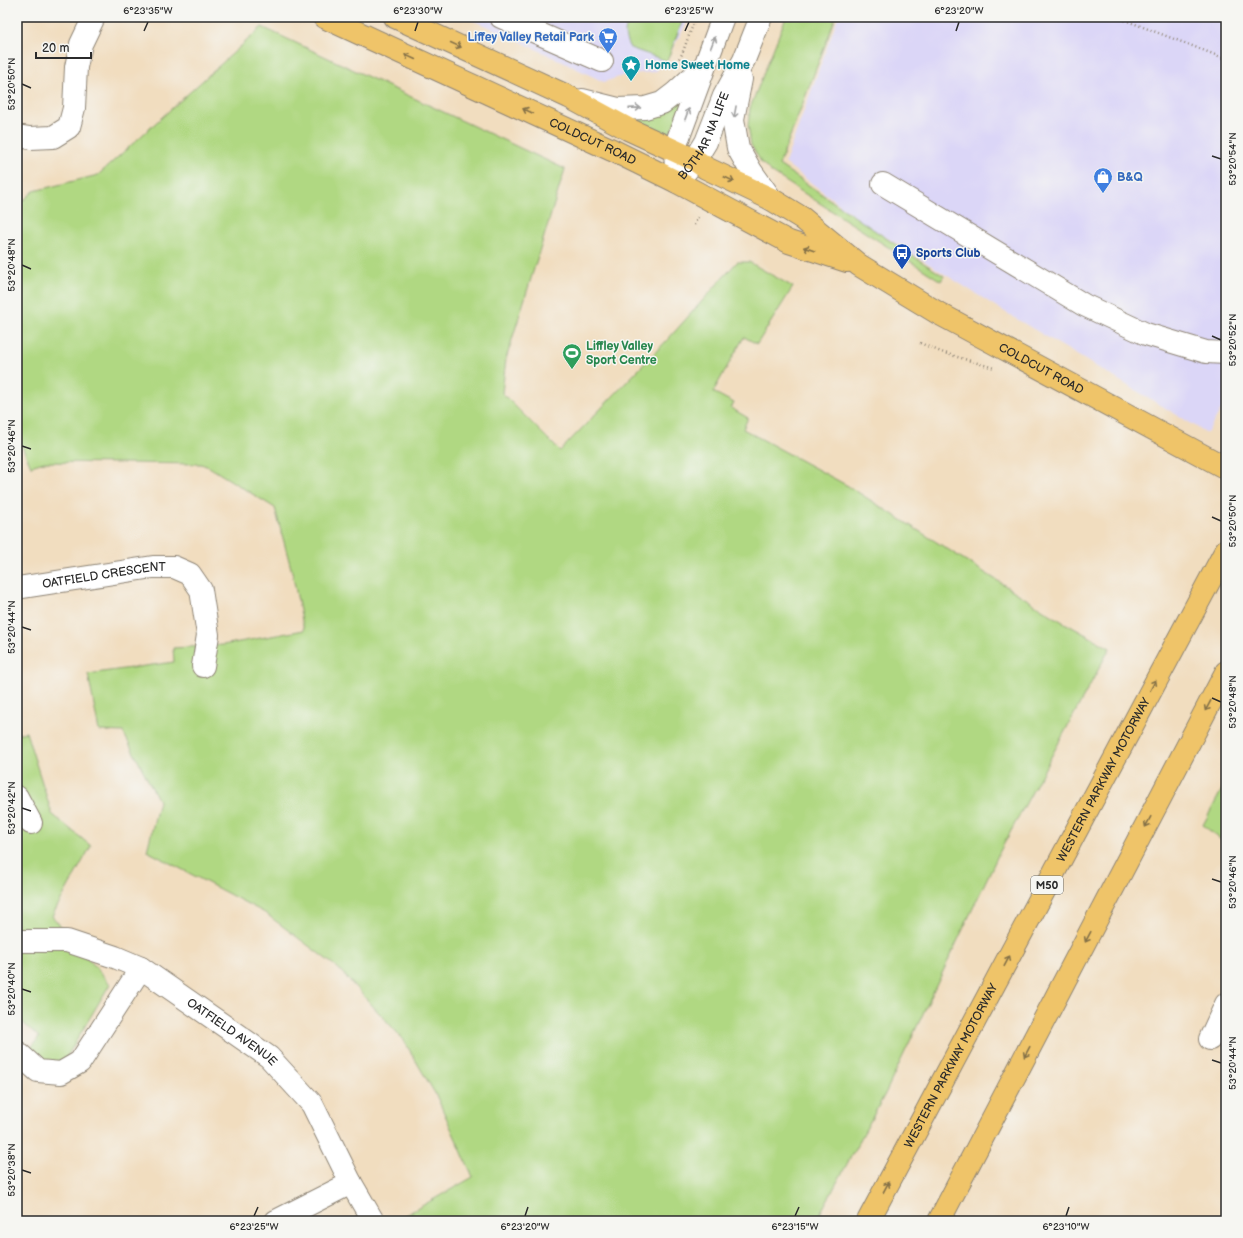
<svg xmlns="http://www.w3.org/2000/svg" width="1243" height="1238" font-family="'Balsamiq Sans',sans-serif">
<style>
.built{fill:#dbd6f7}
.green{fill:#b0d882;stroke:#6e8256}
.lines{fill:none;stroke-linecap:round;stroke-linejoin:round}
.minor-casing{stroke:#8e8475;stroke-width:24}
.major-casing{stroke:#8e8475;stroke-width:24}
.highway-casing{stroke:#8e8475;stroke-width:24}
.path{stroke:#8e8475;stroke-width:2.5;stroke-dasharray:1 3;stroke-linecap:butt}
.minor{stroke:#fff;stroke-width:22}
.major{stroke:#efc469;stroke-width:22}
.highway{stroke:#efc469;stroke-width:22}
.oneway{stroke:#a0a0a0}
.oneway2{stroke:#837047}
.ticks{fill:none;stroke:#2b2b2b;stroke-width:1.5}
.labels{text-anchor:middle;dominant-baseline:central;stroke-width:3;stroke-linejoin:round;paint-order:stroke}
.shield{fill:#f6f6f2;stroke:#686867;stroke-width:1}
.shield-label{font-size:11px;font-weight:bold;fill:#2b2b2b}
.shop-label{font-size:12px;font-weight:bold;fill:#366cbe;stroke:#f6f6f2;text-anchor:end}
.culture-label{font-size:12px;font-weight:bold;fill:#0d838f;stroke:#f6f6f2;text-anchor:start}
.street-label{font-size:12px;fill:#2b2b2b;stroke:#f6f6f2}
.transit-label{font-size:12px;font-weight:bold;fill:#164399;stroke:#f6f6f2;text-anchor:start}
.leisure-label{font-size:12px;font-weight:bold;fill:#27864d;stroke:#f6f6f2;text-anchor:start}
.neatline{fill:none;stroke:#2b2b2b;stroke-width:1.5}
.ticks-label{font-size:10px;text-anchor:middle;fill:#2b2b2b}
</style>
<rect width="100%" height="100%" fill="#f6f6f2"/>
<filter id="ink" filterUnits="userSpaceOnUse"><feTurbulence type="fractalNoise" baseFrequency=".025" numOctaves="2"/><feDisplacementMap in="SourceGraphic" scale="8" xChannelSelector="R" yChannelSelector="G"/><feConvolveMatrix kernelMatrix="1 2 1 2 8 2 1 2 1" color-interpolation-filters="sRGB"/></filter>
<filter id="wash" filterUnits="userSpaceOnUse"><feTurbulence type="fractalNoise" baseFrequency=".012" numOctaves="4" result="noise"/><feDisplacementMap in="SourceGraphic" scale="16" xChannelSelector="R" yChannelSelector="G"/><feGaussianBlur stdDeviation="0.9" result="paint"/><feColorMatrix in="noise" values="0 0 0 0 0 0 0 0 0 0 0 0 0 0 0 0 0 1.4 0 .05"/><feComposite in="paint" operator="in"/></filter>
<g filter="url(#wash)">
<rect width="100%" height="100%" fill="#f1ddbf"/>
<g class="built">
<polygon points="465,17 690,17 664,64 655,72 628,74 604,82 507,35"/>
<polygon points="838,17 1226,17 1226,401 1207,433 1000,309 864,223 785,163"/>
</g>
<g class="green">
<path d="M630 17H684L667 61 630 48C623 35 624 31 630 17Z"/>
<polygon points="786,17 836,17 779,165 905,251 944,276 941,281 771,172 761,162 751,145 748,125 750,108"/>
<polygon points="262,27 565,169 506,359 502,393 560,451 669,338 737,262 749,262 793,287 757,344 744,337 713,392 734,403 731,408 748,418 743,429 848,486 1061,621 1110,648 999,853 885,1094 816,1221 406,1221 404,1216 473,1177 436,1095 403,1039 338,968 265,913 147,851 159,801 123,732 99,731 88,674 174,662 173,648 223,645 304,630 292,572 275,508 209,467 201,464 44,462 31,466 17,436 17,206 34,191 98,175"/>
<polygon points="685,99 667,140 628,120"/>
<polygon points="26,732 52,814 91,846 52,916 110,984 66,1058 47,1066 28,1052 39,1037 22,1022 17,1025 17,734"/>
<polygon points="1226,782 1226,844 1203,825"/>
</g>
</g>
<g filter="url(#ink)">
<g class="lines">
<defs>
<g id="minor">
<polyline points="501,17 602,61"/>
<polyline points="741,79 733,119 738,148 751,171 771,199"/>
<polyline points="582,100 618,109 645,108 662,103 675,93 702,68"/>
<polyline points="17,136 30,138 53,137 69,127 74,108 76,67 81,44 94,17"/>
<polyline points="676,169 675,151 678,139 723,17"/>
<path id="s1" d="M677 182 695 160 706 142 724 96 744 60 761 17"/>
<polyline points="883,184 1084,305 1146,334 1206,352 1226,353"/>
<path id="s2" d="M17 588 153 567H174L190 574 201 590 208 635 203 666"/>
<polyline points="17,797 31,823"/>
<path id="s3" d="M17 941H67L115 957 141 968 269 1057 312 1104 351 1183 373 1221"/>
<polyline points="1210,1039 1226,1004"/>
<polyline points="17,1052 38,1071 61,1073 80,1062 141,968"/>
<polyline points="276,1221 351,1183"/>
</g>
<g id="major">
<path id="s4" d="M324 17 612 150 677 182 789 242 847 261"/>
<path id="s5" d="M395 17 569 97 628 129 695 160 706 168 771 199 802 218 859 265 938 313 1226 468"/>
</g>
<g id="highway">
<path id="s6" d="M868 1221 1226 550"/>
<polyline points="939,1221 1226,672"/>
</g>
</defs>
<use href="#minor" class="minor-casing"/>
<use href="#major" class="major-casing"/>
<use href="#highway" class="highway-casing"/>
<g class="path">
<polyline points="1117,17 1226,59"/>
<polyline points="677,62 682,54 696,17"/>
<polyline points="694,225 698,217"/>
<polyline points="920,343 941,352 994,368"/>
</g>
<use href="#minor" class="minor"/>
<use href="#major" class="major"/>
<use href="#highway" class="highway"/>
</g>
<defs><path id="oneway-shaft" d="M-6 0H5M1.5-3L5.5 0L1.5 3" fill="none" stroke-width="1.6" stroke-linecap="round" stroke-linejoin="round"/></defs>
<g class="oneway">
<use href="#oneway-shaft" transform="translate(713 42) rotate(-69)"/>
<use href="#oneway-shaft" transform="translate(635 108) rotate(-2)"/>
<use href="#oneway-shaft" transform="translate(735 112) rotate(100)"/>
<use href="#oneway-shaft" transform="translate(687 114) rotate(-70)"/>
</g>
<g class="oneway2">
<use href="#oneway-shaft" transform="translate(456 45) rotate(25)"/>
<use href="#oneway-shaft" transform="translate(410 57) rotate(-155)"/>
<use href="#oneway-shaft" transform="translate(528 111) rotate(-155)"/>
<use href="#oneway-shaft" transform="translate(729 179) rotate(25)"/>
<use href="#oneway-shaft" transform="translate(809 249) rotate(-161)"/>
<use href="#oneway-shaft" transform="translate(1153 685) rotate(-62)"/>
<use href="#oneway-shaft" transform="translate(1208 706) rotate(118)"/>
<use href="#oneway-shaft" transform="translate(1148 822) rotate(118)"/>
<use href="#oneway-shaft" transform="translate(1088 937) rotate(118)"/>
<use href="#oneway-shaft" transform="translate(1007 961) rotate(-62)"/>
<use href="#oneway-shaft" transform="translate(1027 1052) rotate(118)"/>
<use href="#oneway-shaft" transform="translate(886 1187) rotate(-62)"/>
</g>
</g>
<path class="ticks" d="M144 31 148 22M415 31 418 22M685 31 689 22M956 31 959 22M22 84 31 88M1212 156 1221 159M22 265 31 269M1212 336 1221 340M22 446 31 449M1212 517 1221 521M22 627 31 630M1212 698 1221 702M22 808 31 811M1212 879 1221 882M22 989 31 992M1212 1060 1221 1063M22 1170 31 1173M254 1216 258 1207M525 1216 528 1207M795 1216 799 1207M1066 1216 1069 1207"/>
<defs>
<symbol id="supermarket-pin" viewBox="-11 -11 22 30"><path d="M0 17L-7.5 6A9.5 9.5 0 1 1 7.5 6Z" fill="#3f7fe0" stroke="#f6f6f2"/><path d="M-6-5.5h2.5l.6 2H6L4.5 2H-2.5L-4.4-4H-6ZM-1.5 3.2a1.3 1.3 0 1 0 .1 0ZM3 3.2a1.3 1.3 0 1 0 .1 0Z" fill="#fff"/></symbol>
<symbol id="sight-pin" viewBox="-11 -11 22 30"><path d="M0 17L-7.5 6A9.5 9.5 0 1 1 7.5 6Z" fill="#0f9aa8" stroke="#f6f6f2"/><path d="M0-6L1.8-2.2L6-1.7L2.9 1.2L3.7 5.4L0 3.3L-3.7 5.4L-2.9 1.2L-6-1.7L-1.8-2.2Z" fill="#fff"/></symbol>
<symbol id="shop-pin" viewBox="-11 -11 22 30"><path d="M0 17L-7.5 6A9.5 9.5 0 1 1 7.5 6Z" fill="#3f7fe0" stroke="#f6f6f2"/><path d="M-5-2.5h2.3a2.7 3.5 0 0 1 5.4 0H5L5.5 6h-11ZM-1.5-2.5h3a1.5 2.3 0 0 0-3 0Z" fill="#fff"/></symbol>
<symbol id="bus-pin" viewBox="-11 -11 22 30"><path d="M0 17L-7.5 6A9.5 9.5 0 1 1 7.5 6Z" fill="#1a4fb4" stroke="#f6f6f2"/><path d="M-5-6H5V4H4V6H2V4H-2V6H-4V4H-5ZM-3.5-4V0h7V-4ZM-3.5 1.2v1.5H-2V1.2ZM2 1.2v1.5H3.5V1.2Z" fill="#fff"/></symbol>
<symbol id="stadium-pin" viewBox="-11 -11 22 30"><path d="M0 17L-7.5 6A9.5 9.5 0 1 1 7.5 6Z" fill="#2e9e5b" stroke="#f6f6f2"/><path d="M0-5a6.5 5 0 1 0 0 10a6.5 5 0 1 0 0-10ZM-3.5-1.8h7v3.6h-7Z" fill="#fff"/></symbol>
</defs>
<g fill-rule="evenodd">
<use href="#supermarket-pin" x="597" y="26" width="22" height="30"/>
<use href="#sight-pin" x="620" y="54" width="22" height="30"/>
<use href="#shop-pin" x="1092" y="166" width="22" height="30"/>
<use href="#bus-pin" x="891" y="242" width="22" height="30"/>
<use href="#stadium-pin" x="561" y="342" width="22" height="30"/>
</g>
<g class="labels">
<rect class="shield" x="1031" y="876" width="32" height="18" rx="3"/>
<g class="shield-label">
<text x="1047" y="885">M50</text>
</g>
<g class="shop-label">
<text x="594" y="37">Liffey Valley Retail Park</text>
<text x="1117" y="177" text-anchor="start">B&amp;Q</text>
</g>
<g class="culture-label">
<text x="645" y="65">Home Sweet Home</text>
</g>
<g class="street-label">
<text stroke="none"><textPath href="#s1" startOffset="54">BÓTHAR NA LIFE</textPath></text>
<text stroke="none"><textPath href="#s4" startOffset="296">COLDCUT ROAD</textPath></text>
<text stroke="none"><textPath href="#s5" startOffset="738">COLDCUT ROAD</textPath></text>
<text stroke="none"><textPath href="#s2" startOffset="88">OATFIELD CRESCENT</textPath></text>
<text stroke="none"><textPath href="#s6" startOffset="500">WESTERN PARKWAY MOTORWAY</textPath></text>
<text stroke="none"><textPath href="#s3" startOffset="240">OATFIELD AVENUE</textPath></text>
<text stroke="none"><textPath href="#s6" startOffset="176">WESTERN PARKWAY MOTORWAY</textPath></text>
</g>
<g class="transit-label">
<text x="916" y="253">Sports Club</text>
</g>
<g class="leisure-label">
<text x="586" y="346">Liffley Valley<tspan x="586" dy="14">Sport Centre</tspan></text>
</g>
</g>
<rect width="1243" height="1238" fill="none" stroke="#f6f6f2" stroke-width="44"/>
<path d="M36 52v6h55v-6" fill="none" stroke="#2b2b2b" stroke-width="2"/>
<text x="42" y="52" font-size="12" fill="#2b2b2b" stroke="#f6f6f2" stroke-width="3" paint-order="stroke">20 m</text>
<rect x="22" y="22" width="1199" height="1194" class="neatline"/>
<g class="ticks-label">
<text x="148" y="14">6°23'35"W</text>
<text x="418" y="14">6°23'30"W</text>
<text x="689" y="14">6°23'25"W</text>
<text x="959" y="14">6°23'20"W</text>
<text transform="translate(11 84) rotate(-90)" y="4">53°20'50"N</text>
<text transform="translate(1232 159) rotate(-90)" y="4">53°20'54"N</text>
<text transform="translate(11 265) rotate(-90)" y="4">53°20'48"N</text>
<text transform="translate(1232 340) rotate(-90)" y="4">53°20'52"N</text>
<text transform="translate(11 446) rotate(-90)" y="4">53°20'46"N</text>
<text transform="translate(1232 521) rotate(-90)" y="4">53°20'50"N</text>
<text transform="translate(11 627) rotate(-90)" y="4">53°20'44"N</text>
<text transform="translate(1232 702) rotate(-90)" y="4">53°20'48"N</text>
<text transform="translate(11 808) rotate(-90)" y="4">53°20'42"N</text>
<text transform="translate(1232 882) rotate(-90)" y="4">53°20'46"N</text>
<text transform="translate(11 989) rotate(-90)" y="4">53°20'40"N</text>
<text transform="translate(1232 1063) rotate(-90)" y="4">53°20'44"N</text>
<text transform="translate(11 1170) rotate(-90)" y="4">53°20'38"N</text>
<text x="254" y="1230">6°23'25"W</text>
<text x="525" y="1230">6°23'20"W</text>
<text x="795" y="1230">6°23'15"W</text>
<text x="1066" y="1230">6°23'10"W</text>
</g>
</svg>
